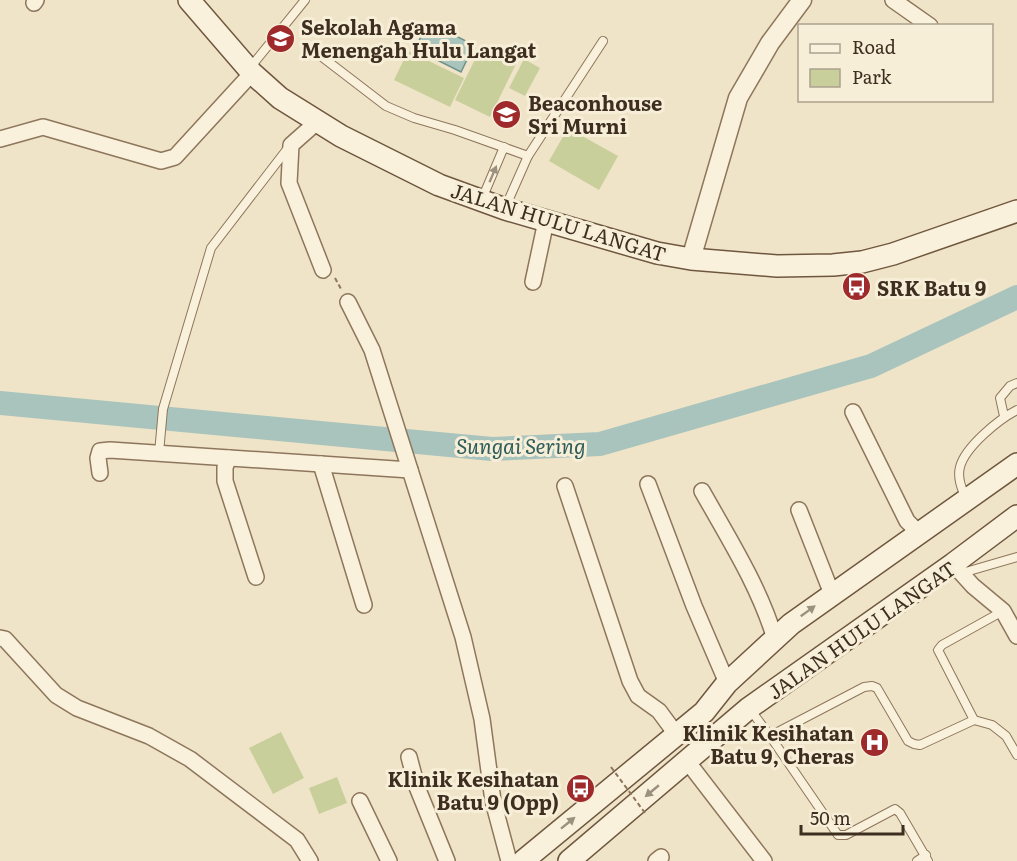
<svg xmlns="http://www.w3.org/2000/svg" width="1017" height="861" font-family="Literata,serif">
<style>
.green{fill:#c9cf9b}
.water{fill:#a9c4bc;stroke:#6f938a;stroke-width:1.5}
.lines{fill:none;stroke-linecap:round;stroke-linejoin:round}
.river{stroke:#a9c4bc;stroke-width:24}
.service-casing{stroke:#8d765c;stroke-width:10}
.minor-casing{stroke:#8d765c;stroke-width:18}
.tertiary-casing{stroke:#8d765c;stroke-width:21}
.secondary-casing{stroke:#6f573f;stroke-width:24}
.path{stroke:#8d765c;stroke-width:2;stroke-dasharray:4.5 3;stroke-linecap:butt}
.service{stroke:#faf1dc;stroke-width:8}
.minor{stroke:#faf1dc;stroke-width:15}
.tertiary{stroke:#faf1dc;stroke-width:18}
.secondary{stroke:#faf1dc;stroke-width:21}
.path-bridge{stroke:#8d765c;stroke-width:2;stroke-dasharray:4.5 3;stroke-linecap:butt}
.oneway{fill:#9c907e}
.labels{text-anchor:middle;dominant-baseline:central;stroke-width:6;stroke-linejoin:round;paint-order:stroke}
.poi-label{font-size:20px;font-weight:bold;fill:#3d2e20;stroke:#f7eed8;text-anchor:start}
.street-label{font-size:20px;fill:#3d2e20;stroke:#f7eed8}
.water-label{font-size:21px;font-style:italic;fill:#2f5d5a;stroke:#f7eed8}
</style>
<rect width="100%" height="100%" fill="#f0e4c8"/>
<g class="green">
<polygon points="481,47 516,64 490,117 455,100"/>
<polygon points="408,51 464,78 450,107 394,80"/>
<polygon points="524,59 540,68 525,96 509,88"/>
<polygon points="568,128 618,156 599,190 549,161"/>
<polygon points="281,732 304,778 273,794 249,748"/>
<polygon points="337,777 347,803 319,814 309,788"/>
</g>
<polygon class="water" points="428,22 474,45 461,72 415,49"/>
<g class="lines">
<polyline class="river" points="0,403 492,449 600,444 871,366 1017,297"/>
<defs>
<g id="service">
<polyline points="313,50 386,106 414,118 455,130 528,156"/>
<polyline points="249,69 305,0"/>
<polyline points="482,199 504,147"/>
<polyline points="505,208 528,156 603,41"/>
<polyline points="1004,416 1000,398 1010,386 1017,383"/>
<polyline points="159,453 163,409 211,248 288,148"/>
<path d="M966 499C962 489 957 478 960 467 965 447 999 419 1017 410"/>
<polyline points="962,573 1017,557"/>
<polyline points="749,708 770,736 838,835 846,835 895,809 900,813 928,861"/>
<polyline points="974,720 938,650 942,645 1003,611"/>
<polyline points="770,736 864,687 872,686 877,688 908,741 914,744 920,745 974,720 992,725 1006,736 1017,755"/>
<polyline points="917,861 926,855"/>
</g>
<g id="minor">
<polyline points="893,0 930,26"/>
<polyline points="34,3 36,0"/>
<polyline points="317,122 291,145 289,183 323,270"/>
<polyline points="0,139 43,127 161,161 175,157 252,73"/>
<polyline points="533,282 546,221"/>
<polyline points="348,302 372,350 463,637 482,719 493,801 509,861"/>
<polyline points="853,412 907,521 919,533"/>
<polyline points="229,458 225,467 225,481 256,577"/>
<polyline points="321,464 364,605"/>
<polyline points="100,473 98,458 100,451 110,450 410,470"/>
<polyline points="648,484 694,606 727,683"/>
<polyline points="565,486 630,681 638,696 659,711 676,734"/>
<path d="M702 491C729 539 759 586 775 639"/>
<polyline points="799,510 832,594"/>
<polyline points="953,564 973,586 1003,611 1017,636"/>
<polyline points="0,638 5,639 56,695 77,708 149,736 190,759 297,840 310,861"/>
<polyline points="409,757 417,787 447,861"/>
<polyline points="687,761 764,861"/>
<polyline points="360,801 389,861"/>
<polyline points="656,861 661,857"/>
</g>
<polyline id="tertiary" points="691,259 738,98 770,43 802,0"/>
<g id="secondary">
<polyline points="189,0 252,73 280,98 341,136 439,185 505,209 657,253 691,259 777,266 833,265 862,262 893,254 1017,211"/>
<polyline points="523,861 704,712 727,683 791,624 1017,464"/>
<polyline points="569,861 749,708 953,564 1017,516"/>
</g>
</defs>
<use href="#service" class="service-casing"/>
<use href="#minor" class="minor-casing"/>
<use href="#tertiary" class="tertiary-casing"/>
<use href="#secondary" class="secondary-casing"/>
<polyline class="path" points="335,278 341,289"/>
<use href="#service" class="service"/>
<use href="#minor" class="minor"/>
<use href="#tertiary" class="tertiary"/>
<use href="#secondary" class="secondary"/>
<polyline class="path-bridge" points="611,767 645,813"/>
</g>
<defs><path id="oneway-solid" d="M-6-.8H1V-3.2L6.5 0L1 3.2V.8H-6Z" transform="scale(1.5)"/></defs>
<g class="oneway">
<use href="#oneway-solid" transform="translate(493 174) rotate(-67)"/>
<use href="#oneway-solid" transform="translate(808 611) rotate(-36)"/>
<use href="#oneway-solid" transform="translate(652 791) rotate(140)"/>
<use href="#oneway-solid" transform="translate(568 823) rotate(-39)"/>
</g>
<defs>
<symbol id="school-disc" viewBox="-11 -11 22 22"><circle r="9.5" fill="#9e2a2b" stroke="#f7eed8"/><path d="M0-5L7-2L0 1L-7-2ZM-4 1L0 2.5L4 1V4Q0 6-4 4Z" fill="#fff"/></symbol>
<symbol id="bus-disc" viewBox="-11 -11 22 22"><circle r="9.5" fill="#9e2a2b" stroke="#f7eed8"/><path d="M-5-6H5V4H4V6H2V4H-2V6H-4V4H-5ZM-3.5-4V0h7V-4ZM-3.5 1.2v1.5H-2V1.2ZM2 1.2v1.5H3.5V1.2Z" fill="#fff"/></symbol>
<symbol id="hospital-disc" viewBox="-11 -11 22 22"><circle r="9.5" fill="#9e2a2b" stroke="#f7eed8"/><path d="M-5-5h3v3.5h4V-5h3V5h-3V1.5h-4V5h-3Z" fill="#fff"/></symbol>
</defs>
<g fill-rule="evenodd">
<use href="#school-disc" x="264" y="22" width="33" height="33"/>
<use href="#school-disc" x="490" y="98" width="33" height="33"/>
<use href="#bus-disc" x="840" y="270" width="33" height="33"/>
<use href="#hospital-disc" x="858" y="726" width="33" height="33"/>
<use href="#bus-disc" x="564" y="772" width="33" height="33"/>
</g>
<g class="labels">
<g class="poi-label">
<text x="301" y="26">Sekolah Agama<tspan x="301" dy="23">Menengah Hulu Langat</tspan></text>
<text x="528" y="102">Beaconhouse<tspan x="528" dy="23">Sri Murni</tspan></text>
<text x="877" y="287">SRK Batu 9</text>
<text x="854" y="732" text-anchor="end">Klinik Kesihatan<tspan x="854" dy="23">Batu 9, Cheras</tspan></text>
<text x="559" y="778" text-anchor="end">Klinik Kesihatan<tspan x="559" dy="23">Batu 9 (Opp)</tspan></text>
</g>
<g class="street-label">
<text transform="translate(559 221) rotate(17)">JALAN HULU LANGAT</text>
<text transform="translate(861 629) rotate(-35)">JALAN HULU LANGAT</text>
</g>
<g class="water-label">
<text x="521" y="444">Sungai Sering</text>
</g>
</g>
<rect x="798" y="24" width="195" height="78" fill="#f7eed8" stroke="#ada18e" stroke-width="1.5"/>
<rect x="810" y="44" width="30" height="9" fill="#faf1dc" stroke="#ada18e" stroke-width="1.5"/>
<text x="852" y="54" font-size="18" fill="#3d2e20">Road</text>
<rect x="810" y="69" width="30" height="18" fill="#c9cf9b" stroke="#ada18e" stroke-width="1.5"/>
<text x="852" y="84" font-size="18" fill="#3d2e20">Park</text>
<path d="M801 825v9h102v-9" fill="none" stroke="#3d2e20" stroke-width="3"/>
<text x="810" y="825" font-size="18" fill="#3d2e20" stroke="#f7eed8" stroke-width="4.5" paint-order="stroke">50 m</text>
</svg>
